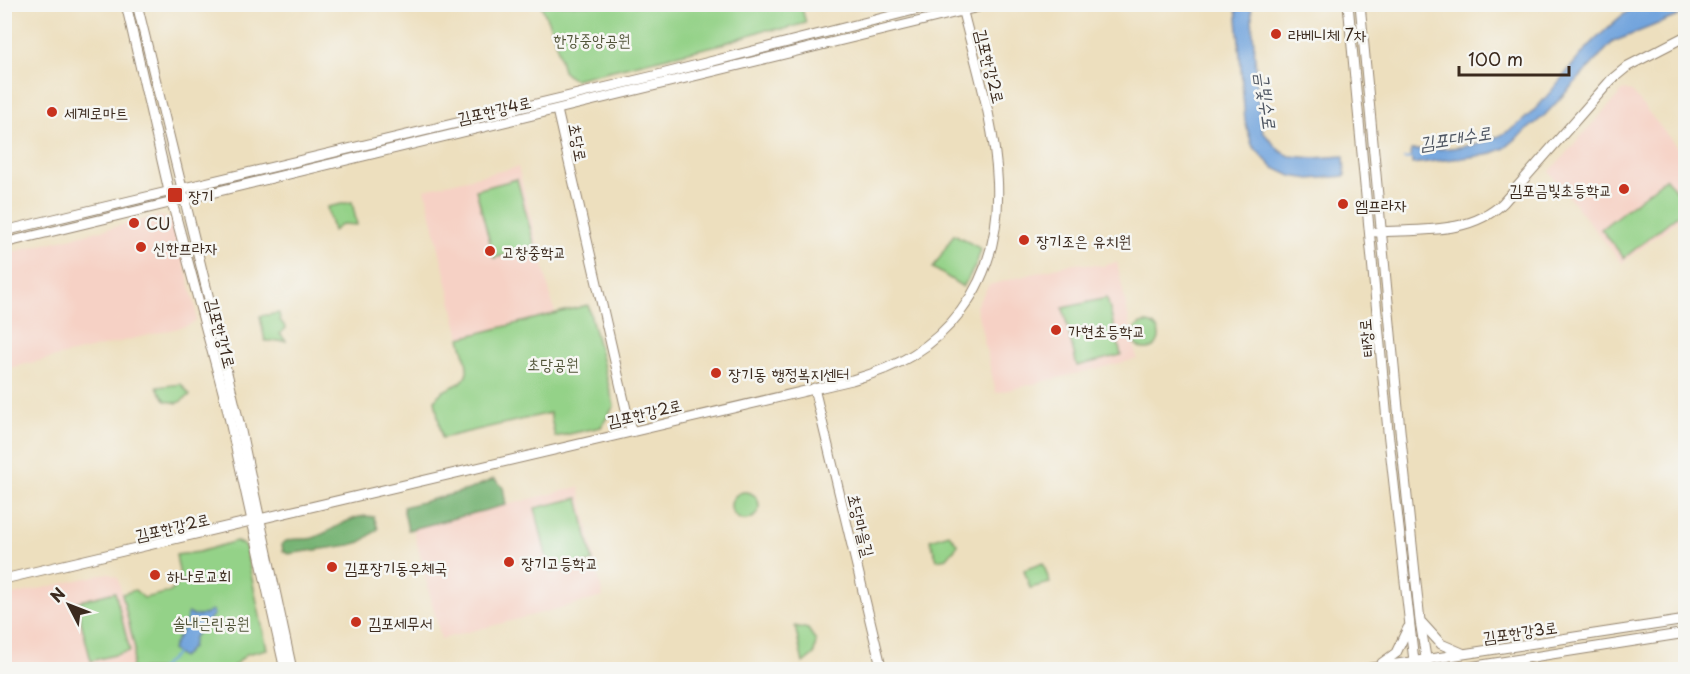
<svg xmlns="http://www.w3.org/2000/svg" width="1690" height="674" font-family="'Playpen Sans','Poor Story',sans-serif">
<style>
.built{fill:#f6d1c5}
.green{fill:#94d288;stroke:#687e53;stroke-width:1.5}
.forest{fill:#77b474;stroke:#596f49;stroke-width:1.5}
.water{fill:#72a4dd;stroke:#56677e;stroke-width:1.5}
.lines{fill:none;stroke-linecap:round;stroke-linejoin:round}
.stream{stroke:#72a4dd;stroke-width:2}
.minor-casing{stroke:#94846e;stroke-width:11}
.minor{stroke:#fff;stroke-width:9}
.poi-dot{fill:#c8321e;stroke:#f6f6f2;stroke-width:2}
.labels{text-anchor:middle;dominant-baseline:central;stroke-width:5;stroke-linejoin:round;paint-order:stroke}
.poi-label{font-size:16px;fill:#3b2a1e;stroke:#f6f6f2;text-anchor:start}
.park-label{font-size:16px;fill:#515438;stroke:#f6f6f2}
.street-label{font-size:16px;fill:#3b2a1e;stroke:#f6f6f2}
.water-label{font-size:18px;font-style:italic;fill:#4e5561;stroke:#f6f6f2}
</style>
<rect width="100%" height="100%" fill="#f6f6f2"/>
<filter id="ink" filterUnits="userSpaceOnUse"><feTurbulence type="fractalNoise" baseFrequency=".0167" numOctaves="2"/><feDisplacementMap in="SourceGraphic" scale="12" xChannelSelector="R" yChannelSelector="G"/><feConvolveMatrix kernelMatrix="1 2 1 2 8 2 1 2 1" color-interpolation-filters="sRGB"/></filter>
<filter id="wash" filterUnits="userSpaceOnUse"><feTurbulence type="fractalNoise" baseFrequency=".008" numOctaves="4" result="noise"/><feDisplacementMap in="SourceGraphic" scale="24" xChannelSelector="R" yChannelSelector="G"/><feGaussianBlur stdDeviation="1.35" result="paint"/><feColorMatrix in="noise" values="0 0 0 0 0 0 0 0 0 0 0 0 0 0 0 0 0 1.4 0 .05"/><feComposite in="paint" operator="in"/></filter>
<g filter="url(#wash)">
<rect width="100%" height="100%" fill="#eddfbe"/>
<g class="built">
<polygon points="1623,90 1632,92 1685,157 1685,215 1622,263 1549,172"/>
<polygon points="518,167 555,313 460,338 425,189"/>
<polygon points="159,216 169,218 174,224 196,309 196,321 187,326 5,369 4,254"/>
<polygon points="1117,262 1137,359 996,393 976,306 989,285 1074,263 1103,266"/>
<polygon points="579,487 603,597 441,639 413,528"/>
<polygon points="108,573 118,578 135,649 131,670 5,669 4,597"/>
</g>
<g class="green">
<polygon points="541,5 801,5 806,23 785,29 764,30 722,44 575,79 571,78 563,71 554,35"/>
<polygon points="1666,178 1685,202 1685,209 1624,258 1601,229"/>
<polygon points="517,179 535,247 494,258 476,190"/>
<polygon points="352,202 357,225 342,224 333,231 327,207"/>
<polygon points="954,234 981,249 976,265 963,287 933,268"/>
<polygon points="1107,298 1121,355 1077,366 1063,308"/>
<path d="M588 305 614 406 601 427 555 437 550 413 442 438 435 400C442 385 464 389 467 372 468 361 462 348 460 338Z"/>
<polygon points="279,313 280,320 286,328 280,334 286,341 265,341 260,316"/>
<circle cx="1146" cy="336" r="13"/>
<polygon points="181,384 190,395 178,403 166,401 157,387"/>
<circle cx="745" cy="506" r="14"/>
<polygon points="578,498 593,562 550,572 535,508"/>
<polygon points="949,534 958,545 947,558 937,560 930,540"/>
<polygon points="236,541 245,546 267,649 247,654 230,669 131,669 135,649 122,594 135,590 144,598 170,592 181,582 176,555 199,552"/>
<polygon points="1043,563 1050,583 1030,588 1024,570"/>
<polygon points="115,592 130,651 91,661 76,602"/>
<polygon points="795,626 808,629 816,641 814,654 803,663"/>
</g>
<g class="forest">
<polygon points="494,479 503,487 506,505 408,530 403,507 468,490"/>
<path d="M365 516 374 517 378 529 361 542 350 545 288 554 283 551 282 544C289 536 303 541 313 538 331 532 346 518 365 516Z"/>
</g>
<g class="water">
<polygon points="1236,5 1251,5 1259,111 1263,132 1280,151 1290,156 1314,158 1344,156 1345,176 1310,179 1291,176 1272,167 1252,145 1245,121"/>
<path d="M1640 5H1685V13L1613 42 1544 116 1505 148 1487 155 1412 164 1411 150C1437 149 1465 149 1490 140 1536 124 1562 71 1596 39 1609 27 1624 11 1640 5Z"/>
<path d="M212 610 214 614 194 637 192 647 182 658 172 650C177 635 186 629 188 613 197 618 204 616 212 610Z"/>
</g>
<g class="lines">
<g class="stream">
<polyline points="1404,159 1414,158"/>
<polyline points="159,670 177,653"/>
</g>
</g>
</g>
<g filter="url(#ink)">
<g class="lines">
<defs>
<g id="minor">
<polyline points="126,4 169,191 226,403 285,670"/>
<polyline points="137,4 239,422 292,670"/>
<polyline points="1348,4 1388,431 1415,670"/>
<polyline points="1360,4 1400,430 1420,621 1428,670"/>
<polyline points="557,110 631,431"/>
<polyline points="4,231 654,76 938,4"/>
<path d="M1376 232C1419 229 1470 235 1503 203L1611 80 1628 66 1686 36"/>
<polyline points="4,243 991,4"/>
<polyline points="814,388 882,670"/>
<path d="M4 579 852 380C898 367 932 349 961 311 1030 219 985 104 961 4"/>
<polyline points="1422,623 1441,644 1462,653"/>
<polyline points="1382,663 1396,653 1408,628"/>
<polyline points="1358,670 1686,620"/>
<polyline points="1450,670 1686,633"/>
</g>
</defs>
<use href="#minor" class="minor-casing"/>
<use href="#minor" class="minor"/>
</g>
</g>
<g class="poi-dot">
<circle cx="1276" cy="34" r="6"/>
<circle cx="52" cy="112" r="6"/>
<circle cx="1624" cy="189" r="6"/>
<rect x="167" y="187" width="16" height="16" rx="3"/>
<circle cx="1343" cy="204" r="6"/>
<circle cx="134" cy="223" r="6"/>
<circle cx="1024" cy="240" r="6"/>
<circle cx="141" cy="247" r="6"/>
<circle cx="490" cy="251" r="6"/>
<circle cx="1056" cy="330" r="6"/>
<circle cx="716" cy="373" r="6"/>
<circle cx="509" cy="562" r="6"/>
<circle cx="332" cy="567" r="6"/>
<circle cx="155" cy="575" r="6"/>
<circle cx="356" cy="622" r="6"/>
</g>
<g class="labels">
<g class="poi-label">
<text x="1288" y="34">라베니체 7차</text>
<text x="64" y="112">세계로마트</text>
<text x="1612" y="189" text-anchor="end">김포금빛초등학교</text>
<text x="188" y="195">장기</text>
<text x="1355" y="204">엠프라자</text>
<text x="146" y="223">CU</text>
<text x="1036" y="240">장기조은 유치원</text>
<text x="153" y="247">신한프라자</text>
<text x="502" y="251">고창중학교</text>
<text x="1068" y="330">가현초등학교</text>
<text x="728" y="373">장기동 행정복지센터</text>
<text x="521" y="562">장기고등학교</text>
<text x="344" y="567">김포장기동우체국</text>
<text x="167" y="575">하나로교회</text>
<text x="368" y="622">김포세무서</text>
</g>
<g class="park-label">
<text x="592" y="39">한강중앙공원</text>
<text x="553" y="363">초당공원</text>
<text x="211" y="622">솔내근린공원</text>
</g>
<g class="street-label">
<text transform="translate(991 66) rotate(76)">김포한강2로</text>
<text transform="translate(494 109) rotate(-13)">김포한강4로</text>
<text transform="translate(579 142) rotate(79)">초당로</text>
<text transform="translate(222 333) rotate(75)">김포한강1로</text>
<text transform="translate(1365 338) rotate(-95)">태장로</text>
<text transform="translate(644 412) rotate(-13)">김포한강2로</text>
<text transform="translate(862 525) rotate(76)">초당마을길</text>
<text transform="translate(172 526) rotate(-13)">김포한강2로</text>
<text transform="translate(1520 631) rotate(-8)">김포한강3로</text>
</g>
<g class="water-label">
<text transform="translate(1267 100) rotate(82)">금빛수로</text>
<text transform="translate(1455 137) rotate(-9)">김포대수로</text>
</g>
</g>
<rect width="1690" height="674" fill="none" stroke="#f6f6f2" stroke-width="24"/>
<g transform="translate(69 605) rotate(312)" stroke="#f6f6f2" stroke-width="4.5" paint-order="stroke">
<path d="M0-4.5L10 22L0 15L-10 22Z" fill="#3b2a1e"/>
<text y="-9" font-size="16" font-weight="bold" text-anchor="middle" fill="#3b2a1e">N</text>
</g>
<path d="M1459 66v9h110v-9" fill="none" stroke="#3b2a1e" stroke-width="3"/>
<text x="1468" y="66" font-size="18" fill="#3b2a1e" stroke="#f6f6f2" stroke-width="4.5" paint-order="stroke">100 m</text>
</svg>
